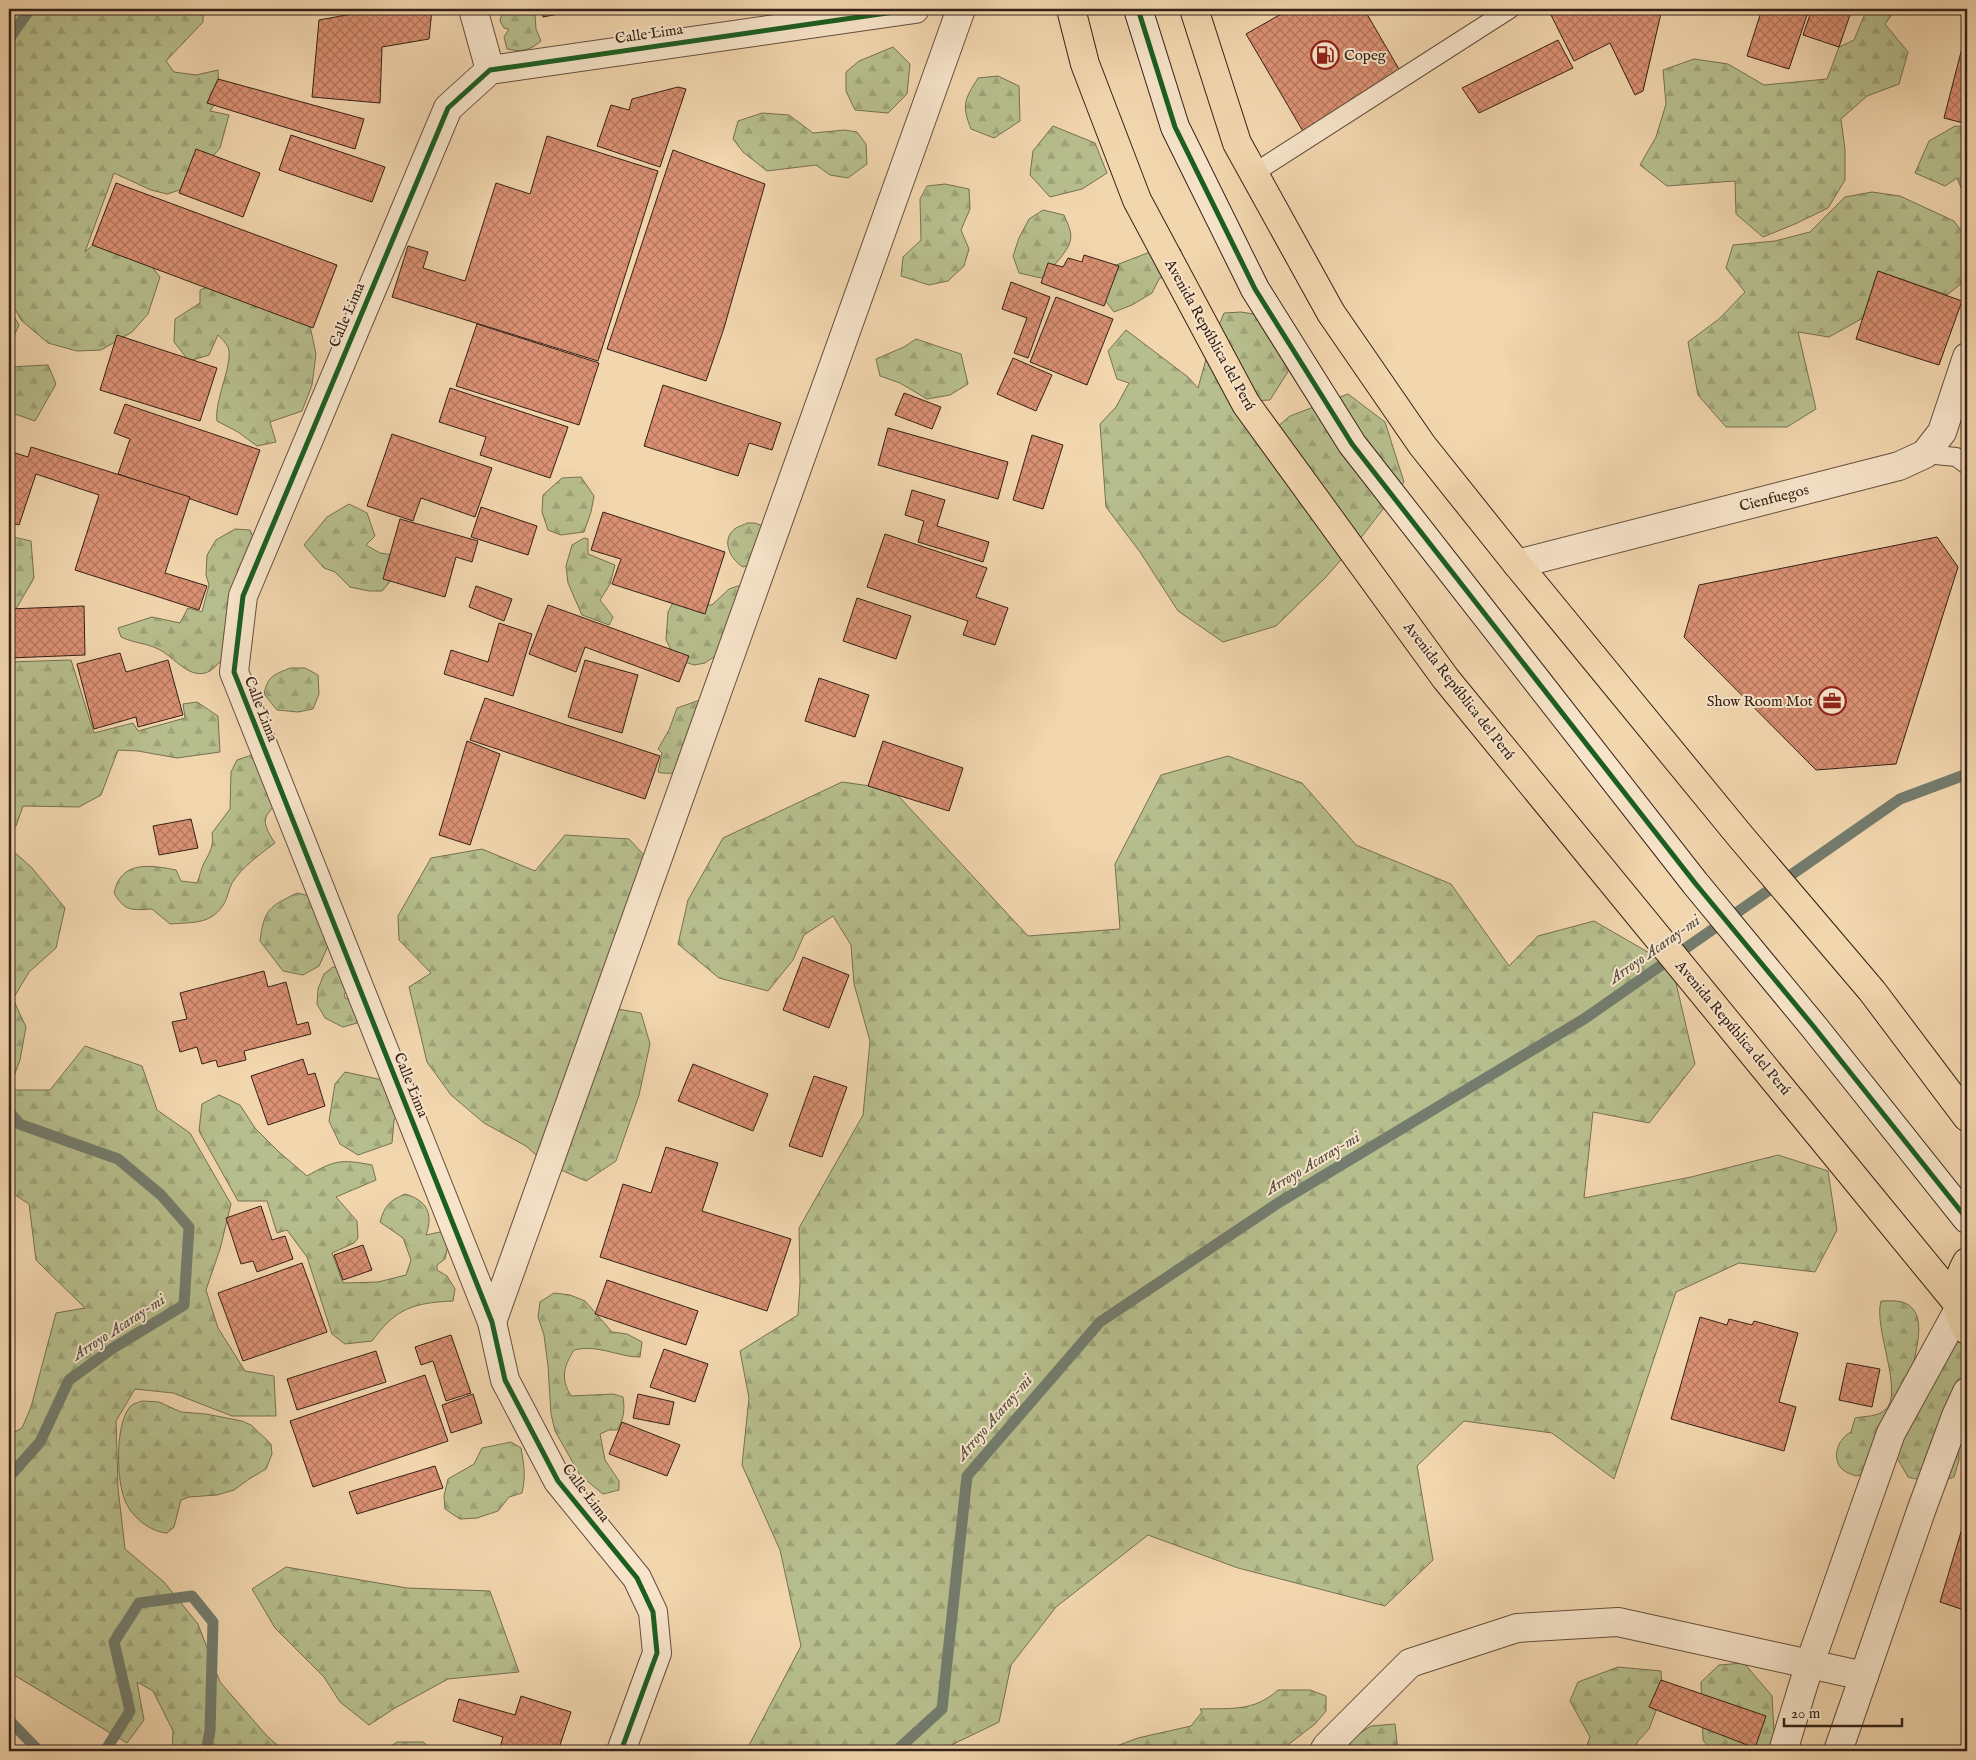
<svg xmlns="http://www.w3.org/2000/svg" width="1976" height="1760" font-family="'IM FELL English',serif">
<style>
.forest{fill:url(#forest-firs);stroke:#767052}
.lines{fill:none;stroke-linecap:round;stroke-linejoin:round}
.stream{stroke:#737c6d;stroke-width:11}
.building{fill:url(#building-cross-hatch);stroke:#352117}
.lane-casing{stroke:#644e3d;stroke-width:20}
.street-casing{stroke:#644e3d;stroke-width:30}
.secondary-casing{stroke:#352117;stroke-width:30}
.highway-casing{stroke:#352117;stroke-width:30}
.lane{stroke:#f7e4ca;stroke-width:18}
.street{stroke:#f7e4ca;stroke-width:28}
.secondary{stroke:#f7e4ca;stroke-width:28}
.highway{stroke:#f2d6ae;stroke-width:28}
.cycleway-casing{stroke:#f7e4ca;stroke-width:8}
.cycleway{stroke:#1b5e20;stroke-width:5}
.labels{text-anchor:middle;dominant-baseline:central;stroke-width:4;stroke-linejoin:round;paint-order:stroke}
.street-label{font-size:15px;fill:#352117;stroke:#f7e4ca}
.poi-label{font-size:15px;fill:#352117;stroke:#f7e4ca;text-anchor:start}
.water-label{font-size:16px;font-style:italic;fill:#544f42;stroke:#f7e4ca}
</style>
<defs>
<pattern id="forest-firs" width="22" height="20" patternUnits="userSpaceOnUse" patternTransform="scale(1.25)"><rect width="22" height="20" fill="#b7be8d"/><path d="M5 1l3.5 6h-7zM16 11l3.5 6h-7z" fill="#9ea379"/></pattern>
<pattern id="building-cross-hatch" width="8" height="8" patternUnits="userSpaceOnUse" patternTransform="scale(1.25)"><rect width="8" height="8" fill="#dc9174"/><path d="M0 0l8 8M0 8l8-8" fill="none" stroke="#b3765e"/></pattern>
</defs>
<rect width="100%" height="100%" fill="#f2d6ae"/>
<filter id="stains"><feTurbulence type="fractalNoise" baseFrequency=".004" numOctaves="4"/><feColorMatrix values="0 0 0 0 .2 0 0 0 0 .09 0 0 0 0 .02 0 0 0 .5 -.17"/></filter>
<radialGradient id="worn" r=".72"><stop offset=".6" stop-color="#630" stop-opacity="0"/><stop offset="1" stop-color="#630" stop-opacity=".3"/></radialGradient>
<g class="forest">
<polygon points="9,9 203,9 203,22 166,61 174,72 196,75 218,70 219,97 210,111 229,115 220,148 186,188 167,194 151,190 114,173 85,252 100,239 148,262 160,277 148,314 132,332 101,350 77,351 48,343 21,320 9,298"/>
<path d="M506 9H525L535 15 536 29 541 41C529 51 522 52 507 49L504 37 509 29 504 28 500 21 502 12Z"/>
<polygon points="1867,9 1896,9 1885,24 1908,52 1899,84 1867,96 1841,119 1845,150 1845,180 1828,208 1795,224 1763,237 1736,214 1735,181 1667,186 1640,165 1656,137 1666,104 1663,70 1694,59 1728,64 1764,85 1827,79 1839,47 1854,40"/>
<polygon points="893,47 910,64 907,94 888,113 855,110 846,91 846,72 859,61"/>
<path d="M998 76 1019 86 1020 121 994 138 971 129C961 104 965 99 978 78Z"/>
<polygon points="762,113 789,115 813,133 844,130 857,132 866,144 867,164 848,178 830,175 816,165 767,171 743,152 733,139 738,121"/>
<polygon points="1053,126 1095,143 1107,173 1082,189 1050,197 1030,175 1033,151"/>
<polygon points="1955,126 1967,127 1967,198 1965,197 1957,178 1945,186 1915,173 1929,141"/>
<polygon points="945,184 969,189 970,209 961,230 969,249 964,266 948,281 929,285 901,276 903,257 921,240 920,199 927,186"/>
<polygon points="1872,192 1900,196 1954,221 1967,239 1967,279 1947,295 1878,271 1863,318 1829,337 1798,332 1816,409 1787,427 1726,427 1698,395 1688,342 1719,319 1745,292 1726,268 1733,245 1775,241 1810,232 1845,197"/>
<path d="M1043 210 1064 215C1067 223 1073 232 1070 242 1068 251 1049 272 1041 278L1019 273 1013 256 1019 238 1029 219Z"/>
<polygon points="1161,233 1181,250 1175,270 1159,279 1152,293 1132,305 1114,312 1104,299 1106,269 1150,252"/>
<path d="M229 278 310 326 316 354 312 385 302 411 270 422 276 442 257 446 238 432 217 421C214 400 234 363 228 347 226 343 221 338 218 335L209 355 189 361 174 342 175 319 200 303V290Z"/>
<polygon points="9,308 19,325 13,338 9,340"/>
<polygon points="1241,312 1279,318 1289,370 1270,400 1251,401 1275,429 1290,416 1348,394 1385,422 1404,482 1363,535 1325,578 1276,626 1223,642 1178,611 1140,552 1106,507 1100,424 1116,407 1129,383 1117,379 1108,351 1126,330 1188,377 1198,388 1208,352 1224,313"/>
<polygon points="916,339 961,354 968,384 950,395 927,399 900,383 880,376 876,359 904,347"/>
<polygon points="48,365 56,384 35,421 9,412 9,367"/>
<polygon points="581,477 594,496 591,512 584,532 561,535 548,530 542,512 543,495 562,478"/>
<polygon points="349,504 367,513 375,536 366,545 380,553 394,555 393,578 382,591 369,591 350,587 335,572 324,568 304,545 327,517"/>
<path d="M747 523H755L765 527 759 561 743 567C730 559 720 539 736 528 739 526 744 525 747 523Z"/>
<path d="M235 529 250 530 255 542 222 660C218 664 214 668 210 671 190 682 174 656 158 649 146 643 133 643 121 637L118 628 152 617 180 623 188 608 202 612 209 585 206 575 207 555 216 540Z"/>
<polygon points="9,536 31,541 34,578 13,614 9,616"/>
<polygon points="584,538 588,539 588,554 615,565 610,584 600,600 613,617 609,625 582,615 568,583 566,566 572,545"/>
<polygon points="741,585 746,592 722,651 705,663 694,665 676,659 666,640 668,612 675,599 700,605 712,605 729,589"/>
<polygon points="71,660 94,733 133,723 138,731 185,718 183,704 197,702 218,716 220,752 177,758 138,751 118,750 101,795 79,807 23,806 16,826 9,829 9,662"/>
<path d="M290 668H305L318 675 319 694 313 709 298 712 277 710 264 694C268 675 274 675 290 668Z"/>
<polygon points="700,700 694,774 661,773 658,772 662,753 658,749 669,730 677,708"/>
<path d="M255 754C261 766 271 780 274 793 280 817 251 808 275 843 259 855 242 867 232 883 229 889 228 896 225 902 212 925 194 922 170 924L152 909C132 910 125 912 114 893 121 860 150 865 176 870L181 881 197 883C200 876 201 869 204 863 210 852 214 846 212 833L230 809 231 772 237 760Z"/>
<polygon points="1228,756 1302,783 1356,845 1451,884 1509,966 1538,936 1594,921 1672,966 1695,1064 1649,1123 1593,1112 1584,1198 1691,1177 1778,1155 1828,1171 1837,1230 1815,1272 1739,1263 1676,1292 1614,1479 1552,1433 1464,1421 1417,1466 1433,1560 1385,1606 1238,1568 1148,1535 1056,1607 1011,1665 999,1722 939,1751 746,1751 801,1646 780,1550 742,1465 749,1398 740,1351 798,1315 800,1283 799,1228 863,1115 870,1041 854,984 851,945 833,916 804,935 793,960 768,991 719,978 678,944 688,900 723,838 842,782 892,789 1028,936 1120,929 1115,864 1161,775"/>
<polygon points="565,835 629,839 656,868 593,1005 641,1013 650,1044 639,1095 616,1161 586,1181 545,1163 526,1146 484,1123 451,1095 427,1062 409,987 431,973 399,940 398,916 431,858 482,849 535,871"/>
<polygon points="12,850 32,868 65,908 56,948 29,972 13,999 26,1027 20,1060 9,1089 9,852"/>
<path d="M297 893 319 898 332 937 319 966 303 975 283 971 260 941C264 909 269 907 297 893Z"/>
<polygon points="333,967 345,970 350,991 344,994 345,998 351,1000 357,1011 357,1023 343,1027 325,1018 317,1004 318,989 324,974"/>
<polygon points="85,1046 142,1066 157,1110 190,1133 231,1204 220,1249 206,1290 218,1328 245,1371 274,1376 276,1416 232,1416 173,1393 135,1389 116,1421 118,1488 125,1549 164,1582 198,1624 220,1682 267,1736 284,1751 172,1751 173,1731 153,1691 137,1682 144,1720 127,1743 9,1672 9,1435 22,1428 31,1407 56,1313 85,1308 36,1260 29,1204 9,1191 9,1090 50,1090"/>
<polygon points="345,1072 378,1079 396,1090 403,1108 394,1120 392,1143 358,1155 340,1144 329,1121 335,1084"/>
<path d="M219 1095 240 1105 255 1128 279 1152 307 1176C335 1160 340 1159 372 1165L376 1180 336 1197 357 1221 358 1238 354 1243 332 1253 343 1283 378 1282 406 1275 411 1260 403 1238 380 1222C385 1205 389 1201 405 1194 426 1200 434 1213 426 1235L440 1232 449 1241 445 1259 437 1265V1270L447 1276 455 1289 453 1301C413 1303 396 1308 372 1341L345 1344 332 1334 307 1257 287 1230 277 1233 267 1201H238L199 1131 202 1104Z"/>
<path d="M554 1293 570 1295 585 1301 612 1332 627 1334 642 1342 640 1357C618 1357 598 1344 574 1350 564 1366 560 1378 571 1396L613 1394 623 1397C625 1409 624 1419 617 1430H609L600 1434 605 1460 619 1481V1490L603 1494 580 1475 555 1431 551 1414 548 1366 544 1335 538 1317 540 1302Z"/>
<path d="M1881 1301C1889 1301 1897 1300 1905 1303 1930 1314 1914 1355 1911 1375L1947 1340 1967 1338V1415L1959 1442V1460L1954 1477C1941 1483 1922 1481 1908 1477L1895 1454 1865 1474 1856 1476C1851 1474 1844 1472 1841 1468 1831 1456 1839 1438 1851 1432L1855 1418C1865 1416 1877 1417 1885 1410 1905 1394 1873 1328 1881 1301Z"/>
<path d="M142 1401 159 1402 181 1412 206 1414 242 1421 251 1425 271 1444 272 1454 266 1469 249 1479 234 1490 217 1495 189 1497 181 1500 174 1527 167 1533C151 1532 133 1518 126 1503 116 1482 115 1427 129 1408 133 1403 137 1403 142 1401Z"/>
<path d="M511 1442 521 1448C524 1465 526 1476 522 1493L509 1497 498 1511 477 1518 460 1519 445 1509 444 1496 448 1479 474 1464 482 1448Z"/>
<polygon points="286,1567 407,1588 490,1591 519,1672 448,1679 395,1708 369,1725 340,1702 324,1677 275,1628 252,1589"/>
<polygon points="1744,1663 1772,1696 1774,1732 1804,1751 1712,1751 1703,1740 1701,1682 1719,1665"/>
<polygon points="1618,1667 1661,1671 1662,1695 1649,1729 1638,1741 1633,1751 1585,1751 1590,1737 1570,1701 1578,1682"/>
<path d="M1278 1690H1310L1326 1696V1711L1315 1724 1289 1744 1286 1751H1103L1138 1738 1191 1726 1202 1712 1200 1709C1230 1708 1254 1712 1278 1690Z"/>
<polygon points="1395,1724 1398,1751 1323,1751 1349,1749 1351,1739 1371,1726"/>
<polygon points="397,1742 423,1742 434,1751 384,1751"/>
</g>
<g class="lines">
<g class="stream">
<polyline points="9,39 30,9"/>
<polyline points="9,1111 19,1124 118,1159 161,1195 189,1227 184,1305 113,1348 69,1380 40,1442 9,1477"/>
<polyline points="9,1720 39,1751"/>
<polyline points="105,1751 130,1711 114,1642 139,1603 192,1596 213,1622 210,1731 206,1751"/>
<polyline points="896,1751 942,1709 967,1476 1100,1322 1278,1203 1584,1019 1900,799 1967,774"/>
</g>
</g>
<g class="building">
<polygon points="379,9 432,9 429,39 382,47 380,103 312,97 319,20"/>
<polygon points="542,9 584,9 543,17"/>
<polygon points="1290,9 1364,9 1403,76 1304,133 1246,34"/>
<polygon points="1548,9 1662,9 1643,91 1635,95 1610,43 1574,61"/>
<polygon points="1762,9 1809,9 1789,69 1747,56"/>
<polygon points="1812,9 1852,9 1839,47 1803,35"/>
<polygon points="1558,40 1573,68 1479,113 1462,88"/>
<polygon points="1962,48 1967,49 1967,124 1944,118"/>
<polygon points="218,79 364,119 355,149 207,103"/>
<polygon points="678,87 686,89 660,167 597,146 611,105 629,110 632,99"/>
<polygon points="291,135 385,167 372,202 279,170"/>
<polygon points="547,136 658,171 598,361 392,297 408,246 428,252 423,268 465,281 496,183 530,194"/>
<polygon points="196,149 260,173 243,217 179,193"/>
<polygon points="673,150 765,184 724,328 706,381 607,349"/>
<polygon points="116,183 337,265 313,328 92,245"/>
<polygon points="1084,255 1119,266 1104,306 1041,283 1048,263 1063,267 1068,258 1082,262"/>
<polygon points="1878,271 1962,301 1939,365 1856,339"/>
<polygon points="1011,282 1050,297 1028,358 1014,353 1027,318 1002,309"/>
<polygon points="1056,297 1113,319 1087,385 1030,362"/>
<polygon points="477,324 599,363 579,425 456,386"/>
<polygon points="117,335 217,368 200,421 100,390"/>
<polygon points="1013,358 1052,375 1036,411 997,394"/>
<polygon points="663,385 781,423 772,450 749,443 738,476 644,446"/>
<polygon points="450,388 568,427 550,478 480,455 486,437 439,422"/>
<polygon points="904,393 941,407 932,429 895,415"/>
<polygon points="125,404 260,450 237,515 118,474 130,439 114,433"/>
<polygon points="888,428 1008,462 998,499 878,465"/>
<polygon points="392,434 492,468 475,517 421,498 413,521 367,506"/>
<polygon points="1032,435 1063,445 1043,509 1013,500"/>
<polygon points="31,447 190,497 165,573 207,586 199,610 75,570 99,495 36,474 19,525 9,522 9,451 28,457"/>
<polygon points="912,490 945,500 937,526 989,542 983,562 918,542 924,521 905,515"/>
<polygon points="481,507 537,526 528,555 471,537"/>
<polygon points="603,512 725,552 705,614 612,584 621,559 591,550"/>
<polygon points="400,519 478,541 472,562 456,557 445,597 383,579"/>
<polygon points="885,534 987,568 976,597 1008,608 995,645 963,635 968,621 867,587"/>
<polygon points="1937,537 1958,567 1896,764 1816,770 1684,637 1699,585"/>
<polygon points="476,586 512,599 504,621 469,607"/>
<polygon points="857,598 911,616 896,659 843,641"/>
<polygon points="548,605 689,656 679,682 585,647 576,672 529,654"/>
<polygon points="84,606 85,655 9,658 9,609"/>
<polygon points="499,623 532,634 513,696 444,674 451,650 488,662"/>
<polygon points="120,653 126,672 168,660 183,715 138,727 136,717 94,729 77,664"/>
<polygon points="585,660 638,675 622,733 568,717"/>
<polygon points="819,678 869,695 855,737 805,721"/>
<polygon points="485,698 660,756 645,799 470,740"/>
<polygon points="467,741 500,754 470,845 439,835"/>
<polygon points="883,741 963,768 949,811 868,786"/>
<polygon points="191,819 198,848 159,855 153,826"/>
<polygon points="803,957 849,975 829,1028 783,1010"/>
<polygon points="264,971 268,987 286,982 297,1025 308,1022 311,1034 244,1051 246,1060 218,1067 216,1060 202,1064 197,1047 180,1052 172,1022 187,1019 180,993"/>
<polygon points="303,1059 308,1075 315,1073 325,1106 268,1125 251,1076"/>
<polygon points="693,1064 768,1094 753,1131 678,1101"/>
<polygon points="814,1076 847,1087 822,1157 789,1146"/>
<polygon points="666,1147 718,1163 702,1211 791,1239 767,1311 600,1257 623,1184 651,1193"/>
<polygon points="261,1206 272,1240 285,1236 293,1259 257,1272 253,1261 241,1264 226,1218"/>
<polygon points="363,1245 372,1270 343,1280 334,1255"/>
<polygon points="302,1263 327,1332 243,1361 218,1293"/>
<polygon points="607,1280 698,1311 686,1345 595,1314"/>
<polygon points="1700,1317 1727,1325 1729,1319 1752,1325 1754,1321 1798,1333 1779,1402 1796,1407 1784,1451 1671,1419"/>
<polygon points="451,1335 471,1393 446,1401 433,1361 421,1365 415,1347"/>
<polygon points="664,1349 708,1364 695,1402 650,1387"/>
<polygon points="376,1351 386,1382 297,1410 287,1379"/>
<polygon points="1847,1363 1880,1369 1872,1407 1839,1400"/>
<polygon points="425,1375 448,1441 313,1487 290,1421"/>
<polygon points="473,1394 482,1423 451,1433 442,1405"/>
<polygon points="638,1394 674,1402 669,1425 633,1418"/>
<polygon points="622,1422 680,1445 667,1476 609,1454"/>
<polygon points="435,1466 443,1488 357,1514 349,1492"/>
<polygon points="1967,1512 1967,1611 1940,1602"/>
<polygon points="1661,1680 1766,1716 1755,1748 1649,1707"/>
<polygon points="521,1696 571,1712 558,1751 499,1751 503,1737 453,1721 459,1699 515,1715"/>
</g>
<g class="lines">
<defs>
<g id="lane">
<polyline points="1254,173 1510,9"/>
<polyline points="1925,454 1956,457 1967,465"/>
</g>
<g id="street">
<polyline points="473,9 490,70"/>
<polyline points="1517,564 1899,466 1925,454 1942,432 1967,357"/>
<polyline points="492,1322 961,9"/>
<polyline points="621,1751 657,1653 653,1612 637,1578 558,1481 505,1380 492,1322 234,672 243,596 448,108 490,70 915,9"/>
<polyline points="1324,1751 1327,1746 1410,1663 1517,1628 1618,1622 1864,1676"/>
<polyline points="1783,1751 1810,1663 1891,1433 1959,1309"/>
<polyline points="1838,1751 1921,1511 1956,1416 1967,1392"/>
</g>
<polyline id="secondary" points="1138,9 1175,127 1255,289 1352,444 1695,883 1814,1027 1967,1219"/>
<g id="highway">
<polyline points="1071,9 1085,64 1137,200 1246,404 1446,679 1958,1304"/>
<polyline points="1194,9 1237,143 1331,313 1422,445 1517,564 1741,837 1872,991 1967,1117"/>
<path d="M1967 1262C1955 1282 1954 1310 1967 1330"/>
</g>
</defs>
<use href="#lane" class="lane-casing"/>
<use href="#street" class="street-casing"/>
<use href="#secondary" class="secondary-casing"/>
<use href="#highway" class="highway-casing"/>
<use href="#lane" class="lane"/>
<use href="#street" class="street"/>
<use href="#secondary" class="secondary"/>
<use href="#highway" class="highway"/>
<defs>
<g id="cycleway">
<polyline points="1138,9 1175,127 1255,289 1352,444 1695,883 1814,1027 1967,1219"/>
<polyline points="621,1751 657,1653 653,1612 637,1578 558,1481 505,1380 492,1322 234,672 243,596 448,108 490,70 915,9"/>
</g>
</defs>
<use href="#cycleway" class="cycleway-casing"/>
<use href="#cycleway" class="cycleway"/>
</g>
<defs>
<symbol id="fuel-ring" viewBox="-11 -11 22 22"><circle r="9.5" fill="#f7e4ca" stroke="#8f2418" stroke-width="1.5"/><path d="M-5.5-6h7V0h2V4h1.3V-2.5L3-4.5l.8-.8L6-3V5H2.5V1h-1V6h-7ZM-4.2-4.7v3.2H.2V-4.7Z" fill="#8f2418"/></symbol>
<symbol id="office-ring" viewBox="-11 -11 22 22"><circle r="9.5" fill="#f7e4ca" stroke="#8f2418" stroke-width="1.5"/><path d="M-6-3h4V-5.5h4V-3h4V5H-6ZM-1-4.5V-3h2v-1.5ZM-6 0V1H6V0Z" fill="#8f2418"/></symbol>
</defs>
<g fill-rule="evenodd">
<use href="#fuel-ring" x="1309" y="39" width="32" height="32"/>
<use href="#office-ring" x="1816" y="685" width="32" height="32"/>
</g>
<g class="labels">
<g class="street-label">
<text transform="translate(649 34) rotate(-8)">Calle Lima</text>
<text transform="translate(347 315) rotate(-67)">Calle Lima</text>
<text transform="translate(1210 335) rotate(61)">Avenida República del Perú</text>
<text transform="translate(1774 498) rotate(-14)">Cienfuegos</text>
<text transform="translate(1459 691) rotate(52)">Avenida República del Perú</text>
<text transform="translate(261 709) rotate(69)">Calle Lima</text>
<text transform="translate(1733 1028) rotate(50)">Avenida República del Perú</text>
<text transform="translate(411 1085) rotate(68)">Calle Lima</text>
<text transform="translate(586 1493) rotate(53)">Calle Lima</text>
</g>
<g class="poi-label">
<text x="1344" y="55">Copeg</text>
<text x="1813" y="701" text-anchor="end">Show Room Mot</text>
</g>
<g class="water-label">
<text transform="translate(1655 950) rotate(-35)">Arroyo Acaray-mi</text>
<text transform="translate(1313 1164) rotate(-31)">Arroyo Acaray-mi</text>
<text transform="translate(119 1328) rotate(-33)">Arroyo Acaray-mi</text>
<text transform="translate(995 1418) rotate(-49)">Arroyo Acaray-mi</text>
</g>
</g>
<rect width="1976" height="1760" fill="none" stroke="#f2d6ae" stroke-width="30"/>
<rect x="10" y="10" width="1956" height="1740" fill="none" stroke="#352117" stroke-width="2.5"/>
<rect x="15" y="15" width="1946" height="1730" fill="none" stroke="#352117"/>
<path d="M1784 1718v8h118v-8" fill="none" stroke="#352117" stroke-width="2.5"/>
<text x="1791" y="1718" font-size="15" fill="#352117" stroke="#f7e4ca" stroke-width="4" paint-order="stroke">20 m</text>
<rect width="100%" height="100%" filter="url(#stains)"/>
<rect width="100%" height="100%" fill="url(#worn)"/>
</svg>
